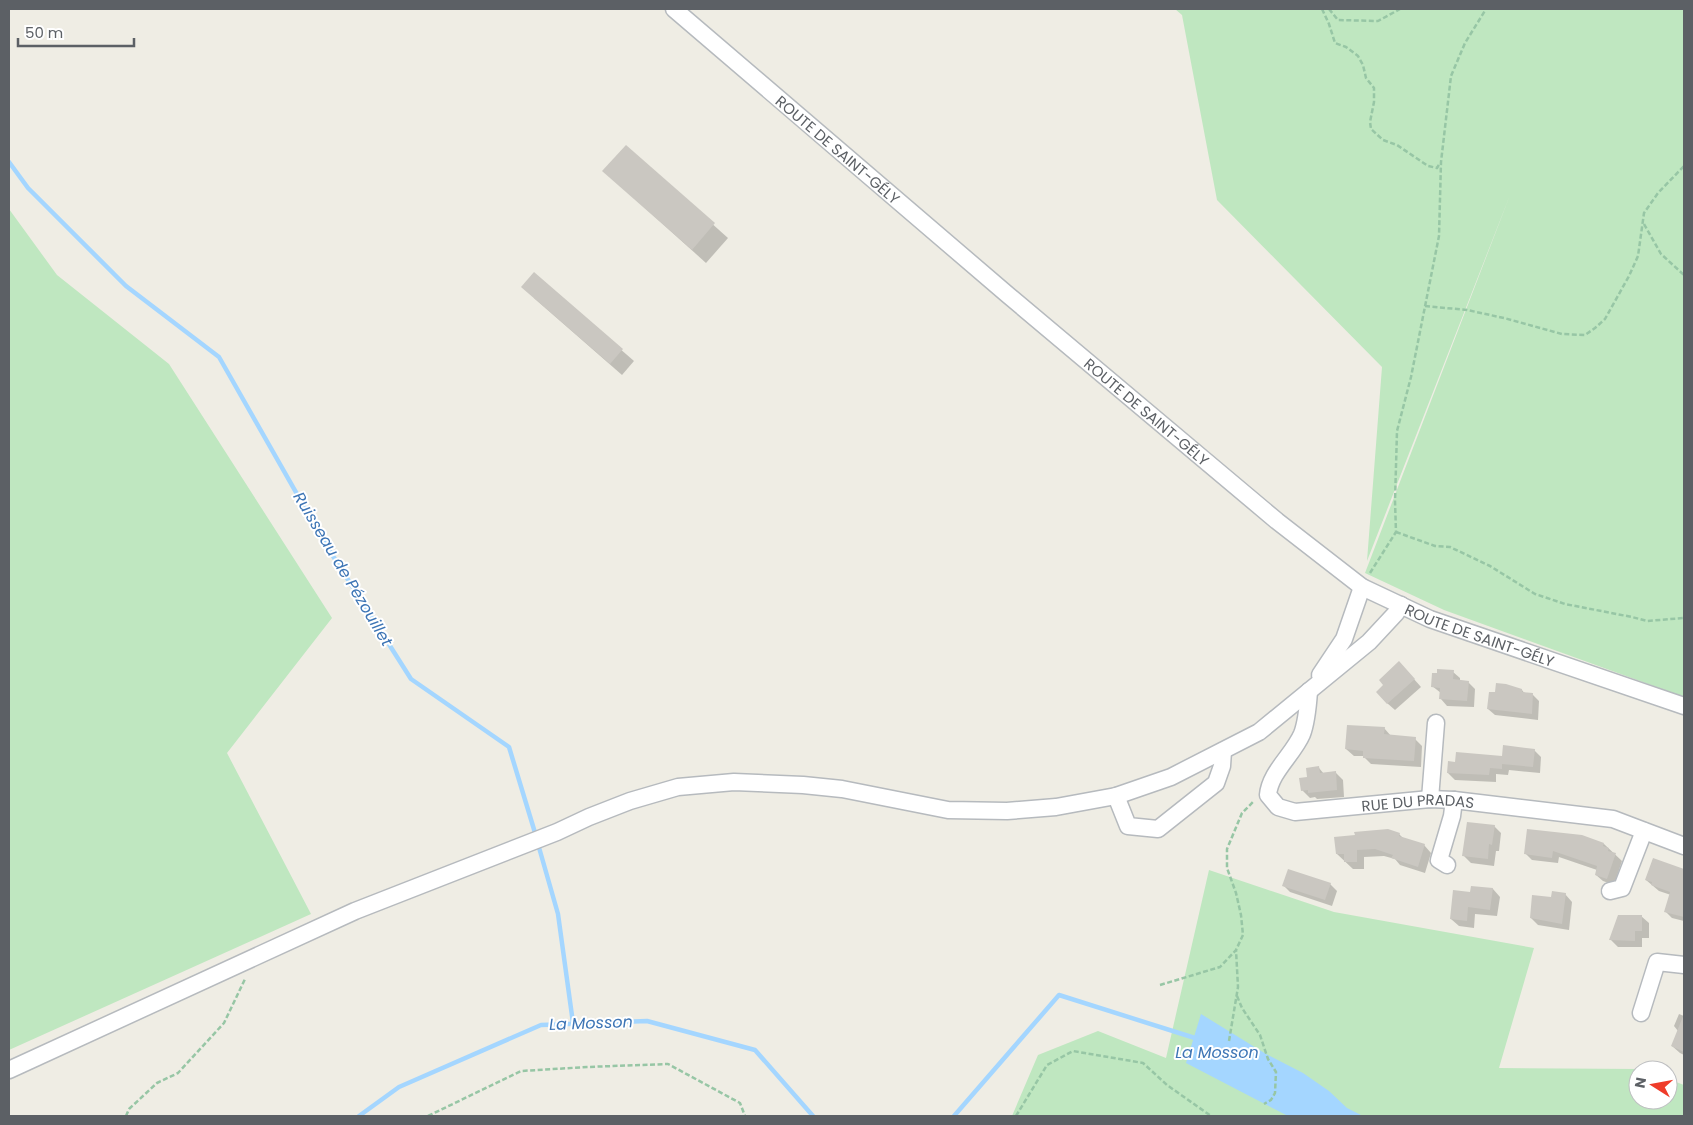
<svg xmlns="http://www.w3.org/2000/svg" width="1693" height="1125" font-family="Poppins,sans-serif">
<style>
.green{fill:#bfe7c0}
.water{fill:#a4d6ff}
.shadow{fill:#0003}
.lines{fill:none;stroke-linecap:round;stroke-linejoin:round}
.stream{stroke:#a4d6ff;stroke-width:4.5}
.building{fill:#cac7c1}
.minor-casing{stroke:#b6babe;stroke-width:19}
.path{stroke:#97c6a5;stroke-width:2.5;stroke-dasharray:5 2.5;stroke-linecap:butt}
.minor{stroke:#fff;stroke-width:16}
.labels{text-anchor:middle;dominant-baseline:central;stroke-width:4;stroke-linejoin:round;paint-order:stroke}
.street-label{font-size:15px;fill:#5c6065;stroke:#fff}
.water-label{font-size:16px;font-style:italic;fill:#3d75b5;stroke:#fff}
</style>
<rect width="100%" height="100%" fill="#efede4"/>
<g class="green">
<polygon points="1175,9 1684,9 1684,697 1444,610 1365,573 1510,195 1367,561 1382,367 1217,200 1182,15"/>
<polygon points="9,209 57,275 169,364 332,618 227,753 311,914 9,1050"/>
<polygon points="1209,870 1334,912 1534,948 1499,1068 1639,1069 1643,1070 1638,1070 1638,1100 1668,1100 1668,1079 1684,1085 1684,1116 1012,1116 1038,1055 1098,1031 1166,1058"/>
</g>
<polygon class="water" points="1201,1014 1266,1054 1303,1073 1329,1091 1347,1108 1363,1116 1288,1116 1186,1063"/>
<g class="shadow">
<polygon points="626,147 728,238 706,263 604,171"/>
<polygon points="534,274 634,361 622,375 534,298"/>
<polygon points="1406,670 1421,687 1395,710 1387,703"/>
<polygon points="1453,672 1460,678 1460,681 1468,682 1475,689 1474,707 1447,706 1441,699 1441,693 1432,686 1438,675"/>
<polygon points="1522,690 1525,694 1533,695 1539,701 1538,720 1495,715 1488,709"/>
<polygon points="1384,728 1391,736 1415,739 1422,746 1421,767 1371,764 1363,756 1354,756 1346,749"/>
<polygon points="1534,750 1541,757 1540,773 1509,770 1508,775 1496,774 1496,782 1455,780 1448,773 1457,763 1504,757"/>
<polygon points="1319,768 1324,774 1335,772 1343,780 1344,797 1317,799 1315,797 1310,798 1302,790 1309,778"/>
<polygon points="1494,826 1501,833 1499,851 1496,851 1494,866 1471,863 1464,856"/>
<polygon points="1399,834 1404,839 1424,845 1431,853 1425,873 1400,865 1395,859 1384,856 1364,857 1364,869 1353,869 1337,854"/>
<polygon points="1604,844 1622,861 1614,885 1603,881 1596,875 1597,870 1559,857 1558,863 1532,860 1525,853"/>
<polygon points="1653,860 1684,870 1684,921 1672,918 1666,912 1671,895 1659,891 1646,880"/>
<polygon points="1330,884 1337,891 1332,906 1290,892 1284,886"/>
<polygon points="1472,887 1493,889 1500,897 1497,916 1475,914 1474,928 1459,926 1451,919 1471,894"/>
<polygon points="1565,894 1572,902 1569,930 1538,925 1531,918 1552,899"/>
<polygon points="1641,916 1649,923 1649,938 1642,938 1642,947 1618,947 1611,940"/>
<polygon points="1679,1014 1684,1016 1684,1055 1680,1053 1672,1046 1678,1031 1674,1026"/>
</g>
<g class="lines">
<g class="stream">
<polyline points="9,162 28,188 126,286 219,357 326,545 411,679 509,747 536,836"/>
<polyline points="538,844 558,914 573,1023"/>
<polyline points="359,1116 399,1087 541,1025 647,1021 755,1050 813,1116"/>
<polyline points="954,1116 1059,995 1198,1039"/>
</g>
</g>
<g class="building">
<polygon points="626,145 715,223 692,250 602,171"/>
<polygon points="534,272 623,349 610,364 521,287"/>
<polygon points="1399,661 1415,679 1387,704 1376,692 1383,685 1379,680"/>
<polygon points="1437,669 1454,670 1453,679 1469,681 1467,701 1439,699 1440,688 1431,687 1432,673 1437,673"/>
<polygon points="1496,683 1506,684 1522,689 1522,692 1533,693 1532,714 1487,709 1489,692 1495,692"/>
<polygon points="1347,725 1385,727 1384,734 1416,737 1414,761 1363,758 1363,751 1345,749"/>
<polygon points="1503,745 1535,749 1533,767 1502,764 1502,769 1490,768 1489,775 1447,773 1448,761 1455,762 1456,752 1502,756"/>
<polygon points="1319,766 1320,773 1336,771 1337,790 1308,793 1308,790 1301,791 1299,778 1307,777 1306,768"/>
<polygon points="1467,822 1495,825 1492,845 1489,844 1488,859 1462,856"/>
<polygon points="1388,829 1400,833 1399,836 1425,844 1418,867 1391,858 1393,855 1375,849 1357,850 1357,862 1344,862 1344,854 1336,854 1334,837 1355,835 1354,832"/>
<polygon points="1527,829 1582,835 1604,843 1603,846 1609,848 1608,851 1616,853 1607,879 1595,875 1597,866 1553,851 1552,858 1524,854"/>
<polygon points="1653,858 1684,869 1684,917 1664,912 1670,892 1651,885 1652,882 1645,880"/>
<polygon points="1288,869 1331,883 1325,900 1282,886"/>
<polygon points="1471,886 1493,888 1490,910 1468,907 1467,921 1450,919 1453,890 1470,892"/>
<polygon points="1552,891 1566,893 1562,924 1530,918 1532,895 1551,897"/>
<polygon points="1618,915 1642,915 1642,931 1635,931 1635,941 1609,940"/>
<polygon points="1684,1014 1684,1052 1671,1046"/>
</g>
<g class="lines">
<defs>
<g id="minor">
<path id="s1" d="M674 9 1008 295 1277 521 1362 587 1430 619 1684 706"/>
<polyline points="1320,675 1344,639 1362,587"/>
<path id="s2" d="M1309 691C1308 705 1307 721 1302 734 1293 755 1270 772 1268 795L1278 807 1295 812 1430 799 1454 800 1613 819 1684 846"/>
<polyline points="1116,796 1128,826 1158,829 1216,783 1222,766 1223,751"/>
<polyline points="1430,799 1436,723"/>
<polyline points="1447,865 1439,860 1452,816 1454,800"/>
<polyline points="1610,891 1622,888 1644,831"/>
<polyline points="1641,1013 1657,962 1684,965"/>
<polyline points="9,1070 355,911 557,832 589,817 630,801 678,787 734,782 803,785 842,789 948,810 1007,811 1056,807 1116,796 1171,777 1259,732 1369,642 1396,613 1401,605"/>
</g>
</defs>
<use href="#minor" class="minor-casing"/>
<g class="path">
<polyline points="1322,9 1329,24 1335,43 1346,47 1358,56 1363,65 1366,78 1374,88 1374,102 1370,122 1371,129 1383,140 1397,145 1428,166 1437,168 1440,163"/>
<polyline points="1329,9 1338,20 1378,21 1400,9"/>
<polyline points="1644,224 1661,254 1684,275"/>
<polyline points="1425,306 1467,310 1504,318 1562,334 1585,335 1595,328 1605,319 1629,276 1638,256 1644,213 1658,193 1684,166"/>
<polyline points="1396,532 1435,546 1450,547 1490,566 1535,594 1565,604 1632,617 1647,621 1684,618"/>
<polyline points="1370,573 1396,532 1395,501 1397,431 1411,377 1439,236 1441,162 1451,76 1465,43 1486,9"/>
<polyline points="1160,985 1220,967 1236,950 1243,935 1241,915 1236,893 1227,868 1227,849 1242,813 1254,801"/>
<polyline points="1237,996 1242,1008 1260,1035 1268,1059 1276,1072 1275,1093 1271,1100 1264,1104"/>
<polyline points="1229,1041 1238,987 1236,950"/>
<polyline points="126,1116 129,1109 157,1083 178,1073 224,1023 245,979"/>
<polyline points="428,1116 521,1071 587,1067 668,1064 740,1103 745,1116"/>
<polyline points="1016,1116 1047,1065 1073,1051 1143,1063 1167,1085 1211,1116"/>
</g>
<use href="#minor" class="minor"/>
</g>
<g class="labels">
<g class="street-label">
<text stroke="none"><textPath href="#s1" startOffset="216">ROUTE DE SAINT-GÉLY</textPath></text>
<text stroke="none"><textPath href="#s1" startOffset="621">ROUTE DE SAINT-GÉLY</textPath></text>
<text stroke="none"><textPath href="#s1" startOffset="1026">ROUTE DE SAINT-GÉLY</textPath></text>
<text stroke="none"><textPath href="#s2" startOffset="271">RUE DU PRADAS</textPath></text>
</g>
<g class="water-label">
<text transform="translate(343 569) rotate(59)">Ruisseau de Pézouillet</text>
<text transform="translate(591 1023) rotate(-2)">La Mosson</text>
<text x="1217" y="1052">La Mosson</text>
</g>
</g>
<rect width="1693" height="1125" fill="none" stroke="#5c6065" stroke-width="20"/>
<g transform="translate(1653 1085) rotate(281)"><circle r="24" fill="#ffffff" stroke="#bebfc1"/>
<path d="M0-4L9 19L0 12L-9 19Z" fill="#ef3c2a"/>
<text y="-8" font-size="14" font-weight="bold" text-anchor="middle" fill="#5c6065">N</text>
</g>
<path d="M18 38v8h116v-8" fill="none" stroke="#5c6065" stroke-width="2.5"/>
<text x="25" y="38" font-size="15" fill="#5c6065" stroke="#ffffff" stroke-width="4" paint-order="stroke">50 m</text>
</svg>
